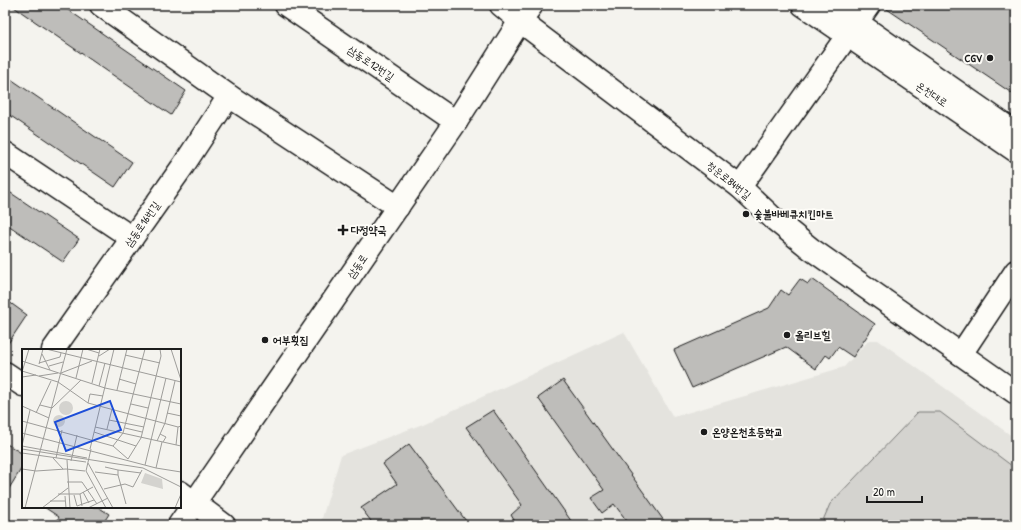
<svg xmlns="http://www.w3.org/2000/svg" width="1021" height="530" font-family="'Patrick Hand','Poor Story',sans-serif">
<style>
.built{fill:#e4e3de}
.green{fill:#d4d3cf;stroke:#787876}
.building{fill:#bebdba;stroke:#1c1c1c}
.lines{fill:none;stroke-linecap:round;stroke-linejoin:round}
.minor-casing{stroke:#1c1c1c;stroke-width:25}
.major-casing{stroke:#1c1c1c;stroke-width:25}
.minor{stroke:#fdfcf7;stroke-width:22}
.major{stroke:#fdfcf7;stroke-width:22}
.poi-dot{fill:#1c1c1c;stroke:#fdfcf7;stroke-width:1.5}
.labels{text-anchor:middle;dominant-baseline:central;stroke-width:4;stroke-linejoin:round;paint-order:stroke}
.poi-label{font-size:11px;font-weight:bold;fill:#1c1c1c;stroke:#fdfcf7;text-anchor:start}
.street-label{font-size:11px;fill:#1c1c1c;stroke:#fdfcf7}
.inset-road{fill:none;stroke:#9e9d9a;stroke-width:1}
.view{fill:#1d4ed8;fill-opacity:0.15;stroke:#1d4ed8;stroke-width:2}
.inset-edge{fill:none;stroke:#1c1c1c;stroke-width:2}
</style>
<rect width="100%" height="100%" fill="#f4f3ee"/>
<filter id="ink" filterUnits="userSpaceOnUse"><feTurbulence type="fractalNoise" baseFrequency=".025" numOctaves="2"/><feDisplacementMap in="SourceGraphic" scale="8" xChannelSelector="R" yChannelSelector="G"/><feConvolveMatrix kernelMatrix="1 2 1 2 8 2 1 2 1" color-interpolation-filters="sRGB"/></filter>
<g filter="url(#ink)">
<polygon class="built" points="624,332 673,417 844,367 869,340 878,340 1016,439 1016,525 320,525 341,455 423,424"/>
<polygon class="green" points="918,412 940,412 1016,469 1016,525 821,525 830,504"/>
<g class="building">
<polygon points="11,5 61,5 186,91 171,115"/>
<polygon points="881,5 1010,5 1016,9 1016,96"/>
<polygon points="5,75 132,162 115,187 5,112"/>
<polygon points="5,189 79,239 63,262 5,223"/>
<polygon points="800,279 808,284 812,279 875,324 853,357 838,347 830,358 826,355 816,369 786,347 692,388 674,350 769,308 781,290 788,295"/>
<polygon points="5,299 27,315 5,348"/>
<polygon points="563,380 667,525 630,525 614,504 602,513 591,498 604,490 538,398"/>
<polygon points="493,410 574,525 517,525 511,515 522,505 466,427"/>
<polygon points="5,443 23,454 23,466 5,495"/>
<polygon points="409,444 469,525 374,525 361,508 397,484 383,464"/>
<polygon points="44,507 98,507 109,514 102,525 54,525 59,517"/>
</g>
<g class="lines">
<defs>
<g id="minor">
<polyline points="101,5 229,96 398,207"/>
<polyline points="286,5 456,122"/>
<polyline points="501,5 520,21 740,187 774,219 811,249 1016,393"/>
<polyline points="5,153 132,238"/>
<polyline points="740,187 869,5"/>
<polyline points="53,350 183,166 229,96"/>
<polyline points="961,354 1016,271"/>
<polyline points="5,373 23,385"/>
<polyline points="180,492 224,525"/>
<polyline points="179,525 456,122 520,21 532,5"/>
</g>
<g id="major">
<polyline points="803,5 1016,151"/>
<polyline points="832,5 1016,133"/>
</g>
</defs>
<use href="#minor" class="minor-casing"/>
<use href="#major" class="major-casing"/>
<use href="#minor" class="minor"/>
<use href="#major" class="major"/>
</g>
</g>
<g class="poi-dot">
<circle cx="990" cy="58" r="4"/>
<circle cx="746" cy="214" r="4"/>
<path d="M341 224h4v4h4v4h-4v4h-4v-4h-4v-4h4z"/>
<circle cx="787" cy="335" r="4"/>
<circle cx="265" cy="340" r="4"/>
<circle cx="704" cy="432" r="4"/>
</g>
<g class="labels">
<g class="poi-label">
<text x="982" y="58" text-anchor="end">CGV</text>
<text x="754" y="214">숯불바베큐치킨마트</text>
<text x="351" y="230">다정약국</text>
<text x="795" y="335">올리브힐</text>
<text x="273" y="340">어부횟집</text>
<text x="712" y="432">온양온천초등학교</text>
</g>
<g class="street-label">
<text transform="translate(371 63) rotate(34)">삼동로12번길</text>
<text transform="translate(932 94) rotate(34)">온천대로</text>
<text transform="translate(729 180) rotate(39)">청운로84번길</text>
<text transform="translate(142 224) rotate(-55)">삼동로16번길</text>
<text transform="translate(357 266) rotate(-55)">삼동로</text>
</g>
</g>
<g transform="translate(22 349)">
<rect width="159" height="159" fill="#f4f3ee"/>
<path d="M37 59a7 7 0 1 1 14 0a7 7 0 1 1-14 0ZM31 72a6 6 0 1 1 12 0a6 6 0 1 1-12 0ZM123 124 140 130 141 140 119 134Z" fill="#d4d3cf"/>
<path class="inset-road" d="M24 0 159 33M64 0 77 4M149 0 159 31M20 5 28 21M103 6 138 14M77 7 88 0M0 12 83 39 159 55M17 14 38 8 39 4M17 15 21 0M27 17 41 13M0 22 36 33 66 54 156 78 159 77M0 23 7 0M39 24 70 12M17 27 36 24M0 28 14 26M54 29 61 0M97 30 114 35M70 34 78 0M77 37 83 14M95 41 105 0M66 54 68 45 81 47M109 55 126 59M18 56 30 59 59 31M0 57 27 69M14 64 29 32M145 64 159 67M87 71 122 78M0 72 91 97 106 110 119 89 139 7 138 0M73 78 159 97M103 79 120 83M85 80 90 60M72 83 114 97M0 84 134 119 159 123M138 85 144 88 141 93M135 92 143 74 153 32M154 96 156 78M0 97 65 109M0 97 8 61M91 97 101 84 123 0M0 100 121 119 159 138M68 100 92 0M69 100 64 122 84 159M0 104 64 113M31 109 41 120M34 109 40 81M45 111 48 159M49 112 55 86M66 114 91 159M123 116 144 29M83 118 96 121M134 119 140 93M0 120 14 122 44 120 63 122M73 123 96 126V121L119 124M96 126 104 155M45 133H60L75 155M82 140 103 135 111 138 120 121M61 143 67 154M36 145H58L71 138M58 145 60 157M52 146 55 157 72 151M28 152H43M3 159 45 0M20 159 46 139M40 159H44L43 147M66 159 86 149M153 159 159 145"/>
<path class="view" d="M88 52 99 81 44 102 33 73Z"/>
<rect width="159" height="159" class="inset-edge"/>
</g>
<rect width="1021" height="530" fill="none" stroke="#fdfcf7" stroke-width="20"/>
<rect x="10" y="10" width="1001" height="510" fill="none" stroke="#1c1c1c" stroke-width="1.5" filter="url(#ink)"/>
<path d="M867 496v6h55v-6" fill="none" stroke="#1c1c1c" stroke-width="2"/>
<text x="873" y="496" font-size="12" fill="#1c1c1c" stroke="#fdfcf7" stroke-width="3" paint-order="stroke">20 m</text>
</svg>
